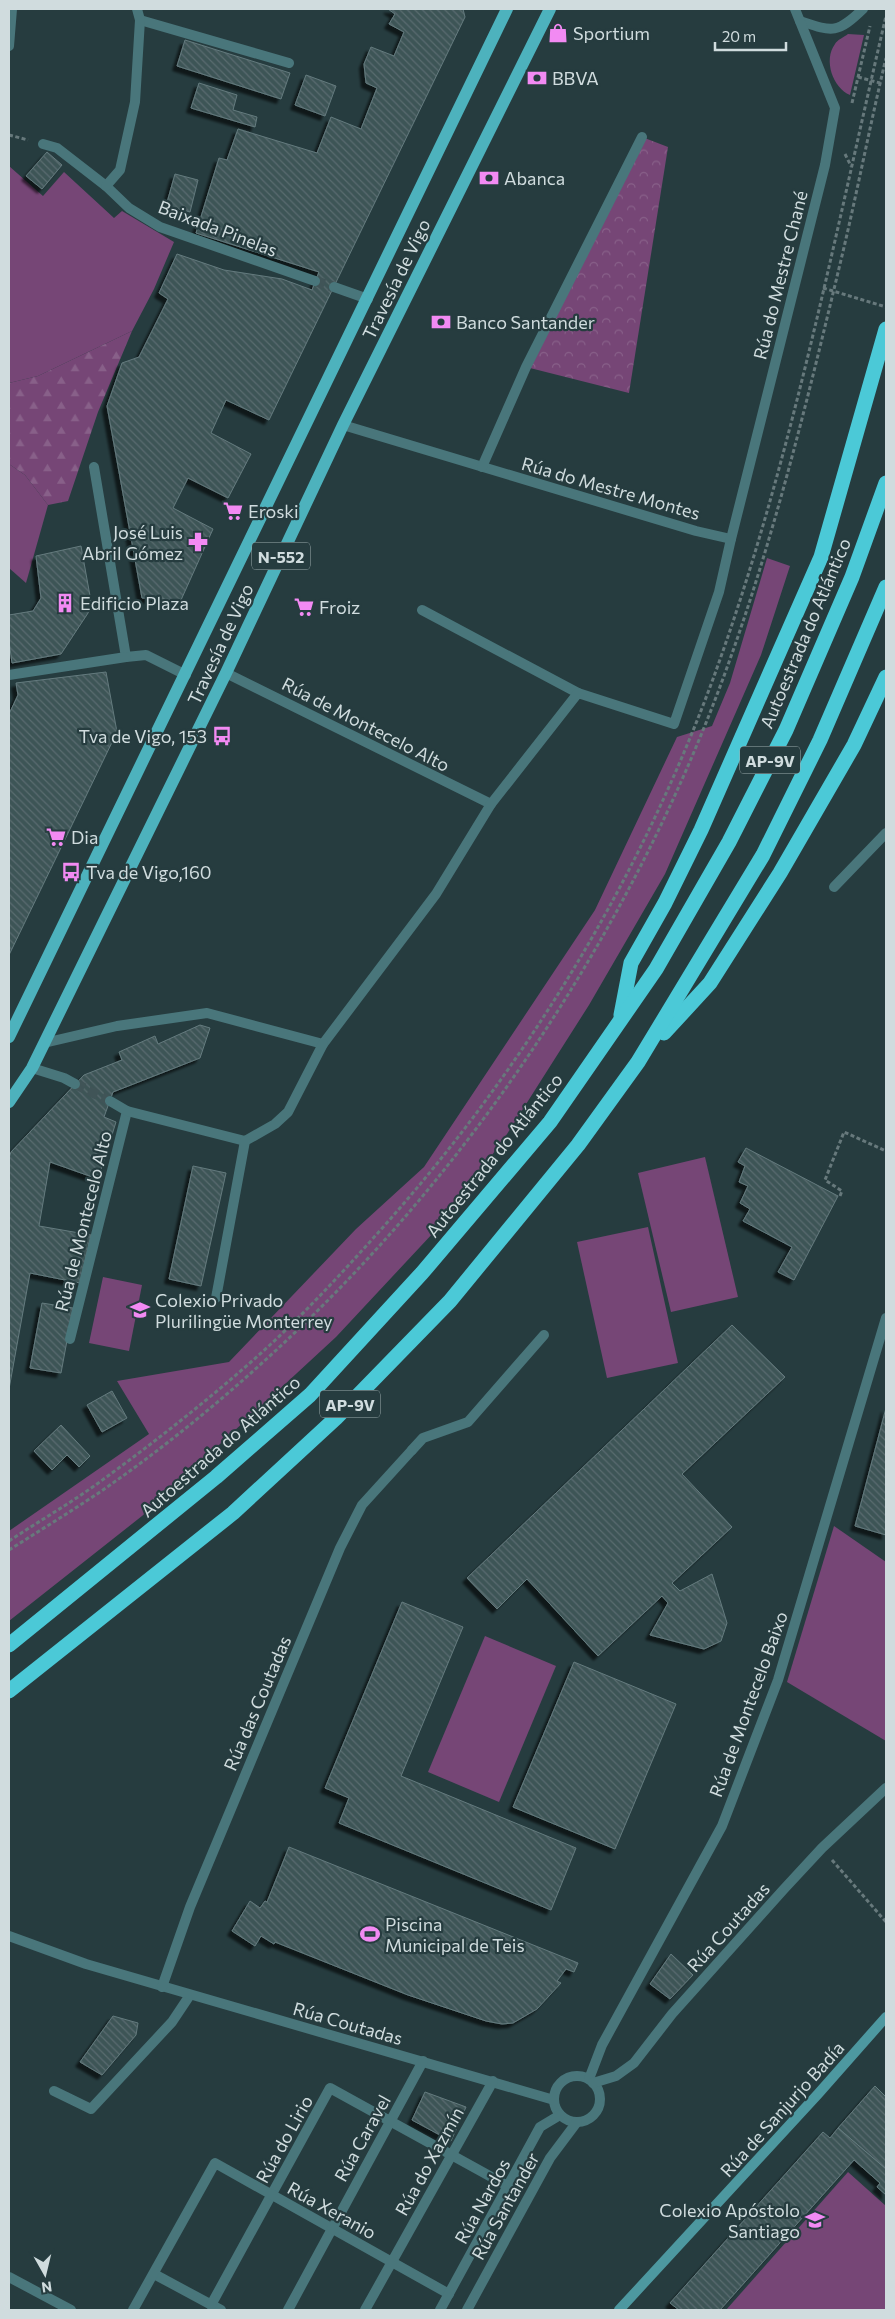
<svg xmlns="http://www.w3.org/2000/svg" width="895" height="2319" font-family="Commissioner,sans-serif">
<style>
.green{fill:#764676}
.forest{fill:url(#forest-firs)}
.park{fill:url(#park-crowns)}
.building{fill:url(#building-back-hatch);stroke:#647b7e;filter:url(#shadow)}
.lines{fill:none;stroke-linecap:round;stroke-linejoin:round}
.minor-tunnel{stroke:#405457;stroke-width:10;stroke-dasharray:10 5;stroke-linecap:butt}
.path{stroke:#67797c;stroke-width:3;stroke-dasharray:4 2.5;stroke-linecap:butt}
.service{stroke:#49767b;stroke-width:10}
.minor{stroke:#49767b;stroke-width:10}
.secondary{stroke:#4d98a0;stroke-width:10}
.primary{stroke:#4db2bd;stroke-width:12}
.motorway{stroke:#4bc9d7;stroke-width:15}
.labels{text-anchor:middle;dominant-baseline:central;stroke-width:4.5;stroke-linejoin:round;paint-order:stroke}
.shield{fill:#263c3f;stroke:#9dacae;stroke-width:1}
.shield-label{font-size:16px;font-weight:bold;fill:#d0dcde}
.poi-label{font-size:18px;fill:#d0dcde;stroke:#263c3f;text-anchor:start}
.street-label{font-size:18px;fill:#d0dcde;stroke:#263c3f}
</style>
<defs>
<pattern id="forest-firs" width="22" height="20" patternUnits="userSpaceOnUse" patternTransform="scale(1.25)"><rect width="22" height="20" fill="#764676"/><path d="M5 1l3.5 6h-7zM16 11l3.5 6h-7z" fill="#886089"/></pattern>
<pattern id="park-crowns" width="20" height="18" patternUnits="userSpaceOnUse" patternTransform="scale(1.25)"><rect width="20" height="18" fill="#764676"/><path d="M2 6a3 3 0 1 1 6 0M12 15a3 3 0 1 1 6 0" fill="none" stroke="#886089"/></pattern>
<pattern id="building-back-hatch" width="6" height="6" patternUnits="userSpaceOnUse" patternTransform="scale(1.25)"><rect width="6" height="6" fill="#3e5457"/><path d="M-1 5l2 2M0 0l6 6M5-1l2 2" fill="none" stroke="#596c6f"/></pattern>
<filter id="shadow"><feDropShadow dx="-4.5" dy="4.5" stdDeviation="1" flood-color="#0009"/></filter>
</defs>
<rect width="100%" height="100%" fill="#263c3f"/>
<g class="green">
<path d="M848 34 864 35 850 95C833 88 823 60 835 44 837 40 844 37 848 34Z"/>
<polygon points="9,166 43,196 64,172 114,218 122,211 174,242 154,289 132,331 38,376 9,383"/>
<polygon points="9,464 25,475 48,505 26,583 9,568"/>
<polygon points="767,558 790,566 761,655 665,874 589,1005 507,1134 448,1217 336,1337 142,1516 9,1621 9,1531 149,1434 117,1381 229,1362 356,1229 424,1167 595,910 677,737 712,726 730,683"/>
<polygon points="705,1157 738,1297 671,1312 638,1173"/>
<polygon points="648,1227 678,1363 607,1378 577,1242"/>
<polygon points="103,1277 142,1285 129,1351 89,1343"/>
<polygon points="834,1526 886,1562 886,1741 787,1682"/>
<polygon points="485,1636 556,1666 499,1802 428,1772"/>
<polygon points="848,2172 886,2206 886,2310 726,2310"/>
</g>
<polygon class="forest" points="132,331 98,412 68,501 48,505 25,475 9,464 9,383 38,376"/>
<polygon class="park" points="642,137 668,147 629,393 526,367"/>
<g class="building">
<polygon points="388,9 463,9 465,17 269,420 226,400 211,433 251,454 228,498 188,478 173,508 213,529 181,600 142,598 107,406 122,363 139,357 168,299 159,293 177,254 224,270 282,279 312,290 319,272 196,233 219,158 227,160 238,129 317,153 331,117 361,129 377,88 366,83 364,64 371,47 394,56 404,32 389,24 395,14"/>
<polygon points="185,40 290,73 281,99 177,66"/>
<polygon points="306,75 336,86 325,116 295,105"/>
<polygon points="199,83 237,95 233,110 257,117 255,127 191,108"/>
<polygon points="47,152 62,165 42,189 26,176"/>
<polygon points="175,174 198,180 190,212 166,206"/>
<polygon points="81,546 92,607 61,654 12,663 9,641 9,615 33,611 41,598 36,556"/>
<polygon points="106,672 117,732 9,955 9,714 18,695 16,683"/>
<polygon points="200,1025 210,1028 200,1058 113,1092 104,1117 116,1122 98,1179 50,1162 39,1226 91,1235 80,1283 30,1273 9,1389 9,1158 11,1152 84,1075 122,1060 119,1052 155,1036 158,1044"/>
<polygon points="746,1148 838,1196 794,1280 778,1272 792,1247 743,1221 750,1209 740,1203 748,1186 739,1182 745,1166 738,1162"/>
<polygon points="193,1166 226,1173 201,1286 169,1279"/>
<polygon points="42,1303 73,1308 61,1373 30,1368"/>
<polygon points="732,1325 785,1377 682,1474 732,1527 672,1583 680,1591 712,1574 727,1623 721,1641 704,1649 650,1635 668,1603 662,1596 598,1656 527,1579 497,1609 467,1578"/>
<polygon points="112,1391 127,1418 102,1432 87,1405"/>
<polygon points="886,1408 886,1535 855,1526"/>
<polygon points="61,1425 90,1456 79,1467 67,1455 52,1470 34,1451"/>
<polygon points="402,1602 463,1627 401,1776 576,1848 551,1910 339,1823 349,1798 325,1788"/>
<polygon points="574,1662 676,1704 615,1849 513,1807"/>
<polygon points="289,1847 578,1963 574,1972 566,1969 557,1981 561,1983 537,2009 513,2023 502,2024 486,2021 408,1995 275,1942 274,1944 261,1936 255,1946 232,1931 250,1901 260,1908 265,1901 267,1902"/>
<polygon points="671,1954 693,1975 670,1999 650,1984"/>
<polygon points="113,2016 138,2023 136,2035 102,2075 80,2062"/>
<polygon points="875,2086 886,2097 886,2169 838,2128"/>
<polygon points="425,2092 466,2107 451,2141 412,2120"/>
<polygon points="838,2128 886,2169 886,2195 877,2187 880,2183 854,2160 720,2310 679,2310 670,2303 823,2132 830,2138"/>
</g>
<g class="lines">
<g class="minor-tunnel">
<polyline points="315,281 334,287"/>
<polyline points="75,1084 110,1101"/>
</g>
<g class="path">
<polyline points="858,77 880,83"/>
<polyline points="852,103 870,26"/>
<polyline points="9,135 28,140"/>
<polyline points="845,154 851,166"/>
<polyline points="823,288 886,307"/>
<polyline points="840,1196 842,1191 825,1180 844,1132 886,1151"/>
<path d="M9 1541C39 1521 71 1503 101 1481 152 1444 203 1404 251 1362 299 1320 343 1272 385 1225 527 1065 639 880 713 679 791 465 834 238 886 16"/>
<path d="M9 1550C39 1531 70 1512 100 1492 173 1442 244 1382 308 1320 487 1146 634 918 721 684 772 547 807 402 841 260 857 193 870 125 886 58"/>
<polyline points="832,1860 886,1922"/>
</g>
<g class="service">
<polyline points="422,610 578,693"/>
<polyline points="834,887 886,833"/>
<polyline points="70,1339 127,1111"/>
<polyline points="412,1450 423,1438 468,1422 544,1335"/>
<polyline points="54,2091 91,2109 172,2022 190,1995"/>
</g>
<g class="minor">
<polyline points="140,20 289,63"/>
<path d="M800 21C833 32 837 34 863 9"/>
<polyline points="9,46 12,9"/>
<polyline points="43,144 57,148 106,186 129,208 160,227 315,281"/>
<polyline points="106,186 120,170 135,102 140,20 137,9"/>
<polyline points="334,287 368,299"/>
<polyline points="343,425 696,531 731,539"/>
<polyline points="94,467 126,657 146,655 186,675"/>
<polyline points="482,467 526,367 642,137"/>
<polyline points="226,673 491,804"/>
<polyline points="9,675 126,657"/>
<polyline points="44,1043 117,1026 207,1013 323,1044 436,894 491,804 578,693 674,724 719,592 731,539 825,165 835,108 795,9"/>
<polyline points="32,1068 64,1078 75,1084"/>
<polyline points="110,1101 127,1111 245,1141 275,1124 288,1112 323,1044"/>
<polyline points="216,1298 245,1141"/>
<polyline points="9,1936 86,1964 554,2100"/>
<polyline points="162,1987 190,1907 340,1548 362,1505 412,1450"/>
<circle cx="577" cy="2099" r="23"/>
<polyline points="589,2079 602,2045 722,1826 778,1680 886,1318"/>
<polyline points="593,2083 616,2076 634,2063 672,2014 784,1889 822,1848 886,1788"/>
<polyline points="154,2274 221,2310"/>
<polyline points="9,2277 71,2310"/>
<polyline points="211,2305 330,2088 508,2186"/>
<polyline points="133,2310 215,2163 449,2294"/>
<polyline points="288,2310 423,2061"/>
<polyline points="365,2310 493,2081"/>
<polyline points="440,2310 540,2127 560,2115"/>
<polyline points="467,2310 550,2158 577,2122"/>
</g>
<polyline class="secondary" points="619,2310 818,2094 886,2017"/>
<g class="primary">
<polyline points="9,1037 507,9"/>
<polyline points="9,1102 32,1068 226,673 343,425 550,9"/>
</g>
<g class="motorway">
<polyline points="621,1015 631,963 665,903 701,830 821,557 886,329"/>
<polyline points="664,1033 710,983 780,873 854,745 886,677"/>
<polyline points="9,1645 216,1477 310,1395 422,1273 550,1122 656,969 729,842 786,730 852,577 886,483"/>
<polyline points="9,1691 233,1513 336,1418 450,1301 578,1145 638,1062 763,855 820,740 886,587"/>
</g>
</g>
<defs>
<symbol id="shop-bare" viewBox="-9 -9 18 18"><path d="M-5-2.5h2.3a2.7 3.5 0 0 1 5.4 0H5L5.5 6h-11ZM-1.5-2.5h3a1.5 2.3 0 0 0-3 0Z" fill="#f28af3" stroke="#263c3f" stroke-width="2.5" paint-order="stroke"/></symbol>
<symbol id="bank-bare" viewBox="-9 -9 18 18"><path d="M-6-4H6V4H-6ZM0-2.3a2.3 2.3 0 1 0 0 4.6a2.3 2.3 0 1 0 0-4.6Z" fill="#f28af3" stroke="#263c3f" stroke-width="2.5" paint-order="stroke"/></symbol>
<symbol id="supermarket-bare" viewBox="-9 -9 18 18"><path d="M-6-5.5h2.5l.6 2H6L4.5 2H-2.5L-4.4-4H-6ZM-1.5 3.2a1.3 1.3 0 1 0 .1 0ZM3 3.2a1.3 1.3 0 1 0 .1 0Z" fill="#f28af3" stroke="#263c3f" stroke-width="2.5" paint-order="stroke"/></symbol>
<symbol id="pharmacy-bare" viewBox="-9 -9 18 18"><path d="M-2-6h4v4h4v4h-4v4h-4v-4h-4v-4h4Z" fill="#f28af3" stroke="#263c3f" stroke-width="2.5" paint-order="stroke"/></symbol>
<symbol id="building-bare" viewBox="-9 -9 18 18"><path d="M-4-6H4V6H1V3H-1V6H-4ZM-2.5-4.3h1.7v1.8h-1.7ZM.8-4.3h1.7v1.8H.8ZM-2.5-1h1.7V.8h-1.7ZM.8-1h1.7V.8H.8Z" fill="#f28af3" stroke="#263c3f" stroke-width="2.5" paint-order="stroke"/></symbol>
<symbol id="bus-bare" viewBox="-9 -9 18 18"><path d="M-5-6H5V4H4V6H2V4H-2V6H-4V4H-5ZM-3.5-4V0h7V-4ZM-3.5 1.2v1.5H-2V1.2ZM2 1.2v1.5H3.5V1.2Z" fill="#f28af3" stroke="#263c3f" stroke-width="2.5" paint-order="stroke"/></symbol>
<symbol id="school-bare" viewBox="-9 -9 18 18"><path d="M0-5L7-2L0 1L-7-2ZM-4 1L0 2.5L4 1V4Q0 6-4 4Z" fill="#f28af3" stroke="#263c3f" stroke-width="2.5" paint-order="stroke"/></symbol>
<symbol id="stadium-bare" viewBox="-9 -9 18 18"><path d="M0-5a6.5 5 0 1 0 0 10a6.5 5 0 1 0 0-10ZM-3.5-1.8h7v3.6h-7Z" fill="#f28af3" stroke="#263c3f" stroke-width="2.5" paint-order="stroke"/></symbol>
</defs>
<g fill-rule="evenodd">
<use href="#shop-bare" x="544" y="19" width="28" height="28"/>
<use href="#bank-bare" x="523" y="64" width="28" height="28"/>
<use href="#bank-bare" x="475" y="164" width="28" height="28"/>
<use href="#bank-bare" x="427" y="308" width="28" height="28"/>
<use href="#supermarket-bare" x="219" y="497" width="28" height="28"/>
<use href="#pharmacy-bare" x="184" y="528" width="28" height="28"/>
<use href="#building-bare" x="51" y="589" width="28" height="28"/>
<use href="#supermarket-bare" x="290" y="593" width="28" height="28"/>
<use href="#bus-bare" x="208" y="722" width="28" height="28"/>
<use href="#supermarket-bare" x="42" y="823" width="28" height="28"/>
<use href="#bus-bare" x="57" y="858" width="28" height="28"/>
<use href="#school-bare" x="126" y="1296" width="28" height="28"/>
<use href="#stadium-bare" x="356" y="1920" width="28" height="28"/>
<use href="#school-bare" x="801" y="2206" width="28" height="28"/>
</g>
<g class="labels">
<g class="shield">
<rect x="252" y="542.5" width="58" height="27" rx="4"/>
<rect x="740" y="746.5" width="60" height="27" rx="4"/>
<rect x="320" y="1390.5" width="60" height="27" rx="4"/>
</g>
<g class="shield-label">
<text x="281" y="556">N-552</text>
<text x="770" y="760">AP-9V</text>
<text x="350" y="1404">AP-9V</text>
</g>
<g class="poi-label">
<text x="573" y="33">Sportium</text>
<text x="552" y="78">BBVA</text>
<text x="504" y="178">Abanca</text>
<text x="456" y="322">Banco Santander</text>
<text x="248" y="511">Eroski</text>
<text x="183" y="532" text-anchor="end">José Luis<tspan x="183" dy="21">Abril Gómez</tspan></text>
<text x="80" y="603">Edificio Plaza</text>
<text x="319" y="607">Froiz</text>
<text x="207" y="736" text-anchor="end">Tva de Vigo, 153</text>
<text x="71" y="837">Dia</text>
<text x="86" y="872">Tva de Vigo,160</text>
<text x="155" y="1300">Colexio Privado<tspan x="155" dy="21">Plurilingüe Monterrey</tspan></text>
<text x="385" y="1924">Piscina<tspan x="385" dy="21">Municipal de Teis</tspan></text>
<text x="800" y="2210" text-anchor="end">Colexio Apóstolo<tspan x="800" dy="21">Santiago</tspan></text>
</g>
<g class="street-label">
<text transform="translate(218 228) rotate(21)">Baixada Pinelas</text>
<text transform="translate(780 275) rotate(-76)">Rúa do Mestre Chané</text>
<text transform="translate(396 279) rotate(-64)">Travesía de Vigo</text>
<text transform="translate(611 488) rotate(16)">Rúa do Mestre Montes</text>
<text transform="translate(805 633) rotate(-67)">Autoestrada do Atlántico</text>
<text transform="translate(220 644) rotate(-65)">Travesía de Vigo</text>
<text transform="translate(366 724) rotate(27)">Rúa de Montecelo Alto</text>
<text transform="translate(494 1155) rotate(-51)">Autoestrada do Atlántico</text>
<text transform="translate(83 1221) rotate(-76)">Rúa de Montecelo Alto</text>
<text transform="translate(220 1446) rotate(-41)">Autoestrada do Atlántico</text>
<text transform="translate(257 1703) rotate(-67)">Rúa das Coutadas</text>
<text transform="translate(748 1704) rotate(-70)">Rúa de Montecelo Baixo</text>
<text transform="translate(728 1927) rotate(-48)">Rúa Coutadas</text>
<text transform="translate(348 2023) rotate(16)">Rúa Coutadas</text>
<text transform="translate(782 2109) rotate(-48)">Rúa de Sanjurjo Badía</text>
<text transform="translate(362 2138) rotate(-61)">Rúa Caravel</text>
<text transform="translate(284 2139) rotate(-61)">Rúa do Lirio</text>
<text transform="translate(429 2161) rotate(-61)">Rúa do Xazmín</text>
<text transform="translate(482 2201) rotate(-61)">Rúa Nardos</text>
<text transform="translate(505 2206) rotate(-61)">Rúa Santander</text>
<text transform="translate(332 2210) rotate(29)">Rúa Xeranio</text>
</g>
</g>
<rect width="895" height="2319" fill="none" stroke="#d0dcde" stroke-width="20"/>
<g transform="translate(45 2274) rotate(172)" stroke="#263c3f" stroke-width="4" paint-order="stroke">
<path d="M0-4L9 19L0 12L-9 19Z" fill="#d0dcde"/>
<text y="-8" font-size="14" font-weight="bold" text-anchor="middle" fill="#d0dcde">N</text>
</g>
<path d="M715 42v8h71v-8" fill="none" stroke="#d0dcde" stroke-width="2.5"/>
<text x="722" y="42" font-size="15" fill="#d0dcde" stroke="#263c3f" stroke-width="4" paint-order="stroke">20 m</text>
</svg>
